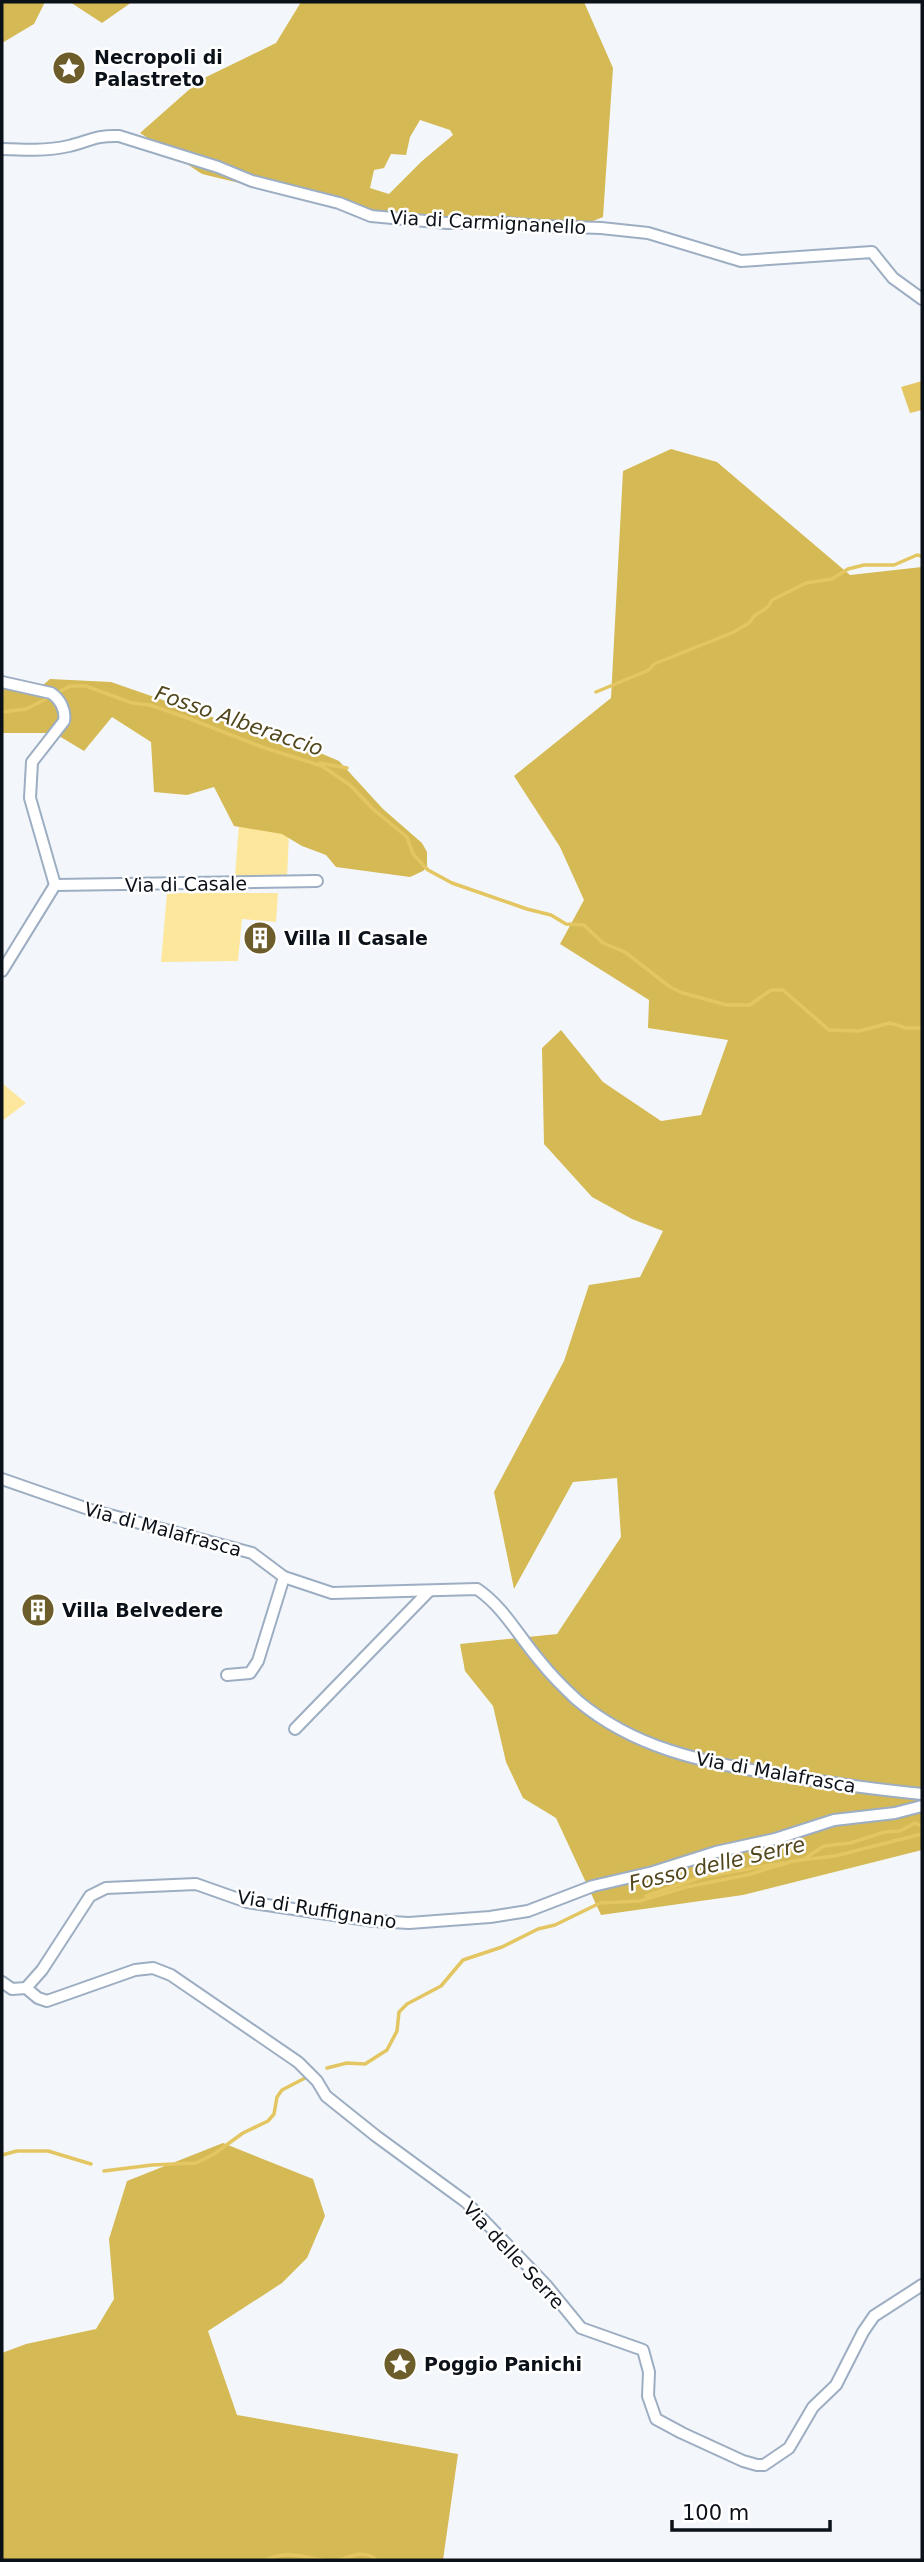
<svg xmlns="http://www.w3.org/2000/svg" width="924" height="2562" font-family="'DejaVu Sans',sans-serif">
<style>
.green{fill:#fce79d}
.forest{fill:#d5b954;fill-rule:evenodd}
.water{fill:#e3c662}
.lines{fill:none;stroke-linecap:round;stroke-linejoin:round}
.stream{stroke:#e3c662;stroke-width:3.5}
.minor-casing{stroke:#9daec3;stroke-width:14}
.minor{stroke:#fff;stroke-width:10}
.labels{text-anchor:middle;dominant-baseline:central;stroke-width:5;stroke-linejoin:round;paint-order:stroke}
.poi-label{font-size:19px;font-weight:bold;fill:#0b1118;stroke:#fff;text-anchor:start}
.street-label{font-size:19px;fill:#0b1118;stroke:#fff}
.water-label{font-size:21px;font-style:italic;fill:#51461c;stroke:#fff}
</style>
<rect width="100%" height="100%" fill="#f3f7fb"/>
<g class="green">
<polygon points="239,823 289,833 287,878 235,877"/>
<polygon points="167,893 278,893 276,922 242,919 238,961 161,962"/>
<polygon points="2,1083 26,1103 2,1121"/>
</g>
<g class="forest">
<polygon points="2,2 45,2 34,24 2,43"/>
<polygon points="70,2 132,2 102,23"/>
<path d="M301 2H584L613 68 603 217 561 234 416 226 202 174 140 133 200 80 276 43ZM420 120 450 130 453 135 422 161 389 194 370 188 374 170 384 168 391 154 406 155 410 137Z"/>
<polygon points="671,449 717,462 850,575 922,567 922,1850 743,1895 601,1915 556,1818 523,1798 506,1762 493,1706 465,1671 460,1644 557,1634 621,1537 617,1478 573,1482 514,1589 494,1492 564,1361 589,1285 640,1277 663,1231 632,1219 592,1197 544,1144 542,1048 561,1030 603,1082 661,1121 701,1115 728,1040 648,1028 649,1000 560,944 584,900 560,847 514,776 611,698 623,471"/>
<polygon points="50,679 111,682 255,732 284,746 311,749 339,761 383,809 422,843 427,852 427,867 423,871 410,877 336,867 326,855 302,846 282,834 234,826 214,787 187,795 154,792 151,742 112,717 84,751 54,733 2,733 2,682 37,690"/>
<polygon points="223,2143 313,2179 325,2216 307,2258 282,2283 208,2331 237,2415 458,2454 443,2560 2,2560 2,2353 26,2344 96,2329 114,2299 109,2239 127,2181"/>
</g>
<polygon class="water" points="922,381 922,410 910,413 901,387"/>
<g class="lines">
<g class="stream">
<polyline points="596,692 649,670 654,664 734,632 749,623 754,616 768,607 772,600 806,583 832,579 848,569 864,565 894,565 917,555 922,556"/>
<polyline points="57,693 70,686 86,686 132,703 150,705 185,717 262,747 322,766 350,785 373,809 407,837 413,854 428,870 452,883 527,909 551,915 566,924 584,925 603,943 625,952 670,987 683,993 727,1005 750,1005 771,990 783,990 829,1030 859,1031 890,1023 906,1028 922,1028"/>
<polyline points="2,712 26,709 50,697"/>
<polyline points="320,763 347,768"/>
<polyline points="804,1859 824,1846 850,1843 885,1832 900,1831 915,1823 922,1826"/>
<polyline points="646,1896 702,1877 783,1863"/>
<polyline points="327,2068 347,2063 365,2064 387,2050 397,2031 399,2012 407,2004 441,1986 463,1960 502,1947 538,1929 555,1925 600,1903 640,1901 686,1887 747,1875 793,1861 835,1856 922,1834"/>
<polyline points="2,2155 17,2151 48,2151 91,2164"/>
<polyline points="104,2171 152,2165 196,2163 214,2154 243,2133 268,2121 274,2114 277,2097 282,2090 307,2077"/>
<path d="M266 2560C287 2550 301 2557 323 2560"/>
<path d="M339 2560C354 2555 364 2550 377 2560"/>
</g>
<defs>
<g id="minor">
<path d="M2 149C24 150 47 151 69 146 89 141 97 135 119 136L218 167 252 181 339 203 371 216 447 223H505L540 226 601 228 648 233 741 261 872 252 893 278 922 299"/>
<path d="M2 682 51 693C60 699 66 710 64 721L32 762 30 798 55 885"/>
<polyline points="55,885 317,881"/>
<polyline points="2,971 55,885"/>
<path d="M2 1479 91 1510 252 1553 284 1577 332 1593 477 1589C504 1607 519 1637 540 1661 551 1675 564 1688 577 1700 635 1749 701 1761 774 1774 823 1782 872 1789 922 1794"/>
<polyline points="227,1675 250,1673 258,1661 284,1577"/>
<polyline points="295,1729 429,1591"/>
<polyline points="2,1982 12,1989 26,1988 42,1970 90,1896 106,1888 196,1884 247,1902 374,1921 409,1923 490,1917 528,1911 593,1886 653,1872 716,1852 775,1839 834,1820 895,1813 922,1806"/>
<polyline points="26,1988 38,1998 47,2001 135,1970 153,1968 171,1975 298,2062 317,2081 326,2096 376,2136 466,2202 546,2285 581,2328 643,2350 649,2372 648,2396 656,2419 682,2433 743,2461 757,2465 764,2465 789,2448 813,2407 836,2385 863,2332 874,2316 922,2285"/>
</g>
</defs>
<use href="#minor" class="minor-casing"/>
<use href="#minor" class="minor"/>
</g>
<defs>
<symbol id="sight-disc" viewBox="-11 -11 22 22"><circle r="9.5" fill="#6c5d2b" stroke="#fff"/><path d="M0-6L1.8-2.2L6-1.7L2.9 1.2L3.7 5.4L0 3.3L-3.7 5.4L-2.9 1.2L-6-1.7L-1.8-2.2Z" fill="#fff"/></symbol>
<symbol id="building-disc" viewBox="-11 -11 22 22"><circle r="9.5" fill="#6c5d2b" stroke="#fff"/><path d="M-4-6H4V6H1V3H-1V6H-4ZM-2.5-4.3h1.7v1.8h-1.7ZM.8-4.3h1.7v1.8H.8ZM-2.5-1h1.7V.8h-1.7ZM.8-1h1.7V.8H.8Z" fill="#fff"/></symbol>
</defs>
<g fill-rule="evenodd">
<use href="#sight-disc" x="50" y="49" width="38" height="38"/>
<use href="#building-disc" x="241" y="919" width="38" height="38"/>
<use href="#building-disc" x="19" y="1591" width="38" height="38"/>
<use href="#sight-disc" x="381" y="2345" width="38" height="38"/>
</g>
<g class="labels">
<g class="poi-label">
<text x="94" y="57">Necropoli di<tspan x="94" dy="22">Palastreto</tspan></text>
<text x="284" y="938">Villa Il Casale</text>
<text x="62" y="1610">Villa Belvedere</text>
<text x="424" y="2364">Poggio Panichi</text>
</g>
<g class="street-label">
<text transform="translate(488 222) rotate(3)">Via di Carmignanello</text>
<text transform="translate(186 884) rotate(-1)">Via di Casale</text>
<text transform="translate(163 1529) rotate(15)">Via di Malafrasca</text>
<text transform="translate(776 1772) rotate(10)">Via di Malafrasca</text>
<text transform="translate(317 1909) rotate(9)">Via di Ruffignano</text>
<text transform="translate(514 2255) rotate(47)">Via delle Serre</text>
</g>
<g class="water-label">
<text transform="translate(239 721) rotate(19)">Fosso Alberaccio</text>
<text transform="translate(717 1864) rotate(-13)">Fosso delle Serre</text>
</g>
</g>
<rect width="924" height="2562" fill="none" stroke="#0b1118" stroke-width="7"/>
<path d="M672 2520v10h158v-10" fill="none" stroke="#0b1118" stroke-width="3.5"/>
<text x="682" y="2520" font-size="21" fill="#0b1118" stroke="#ffffff" stroke-width="5" paint-order="stroke">100 m</text>
</svg>
